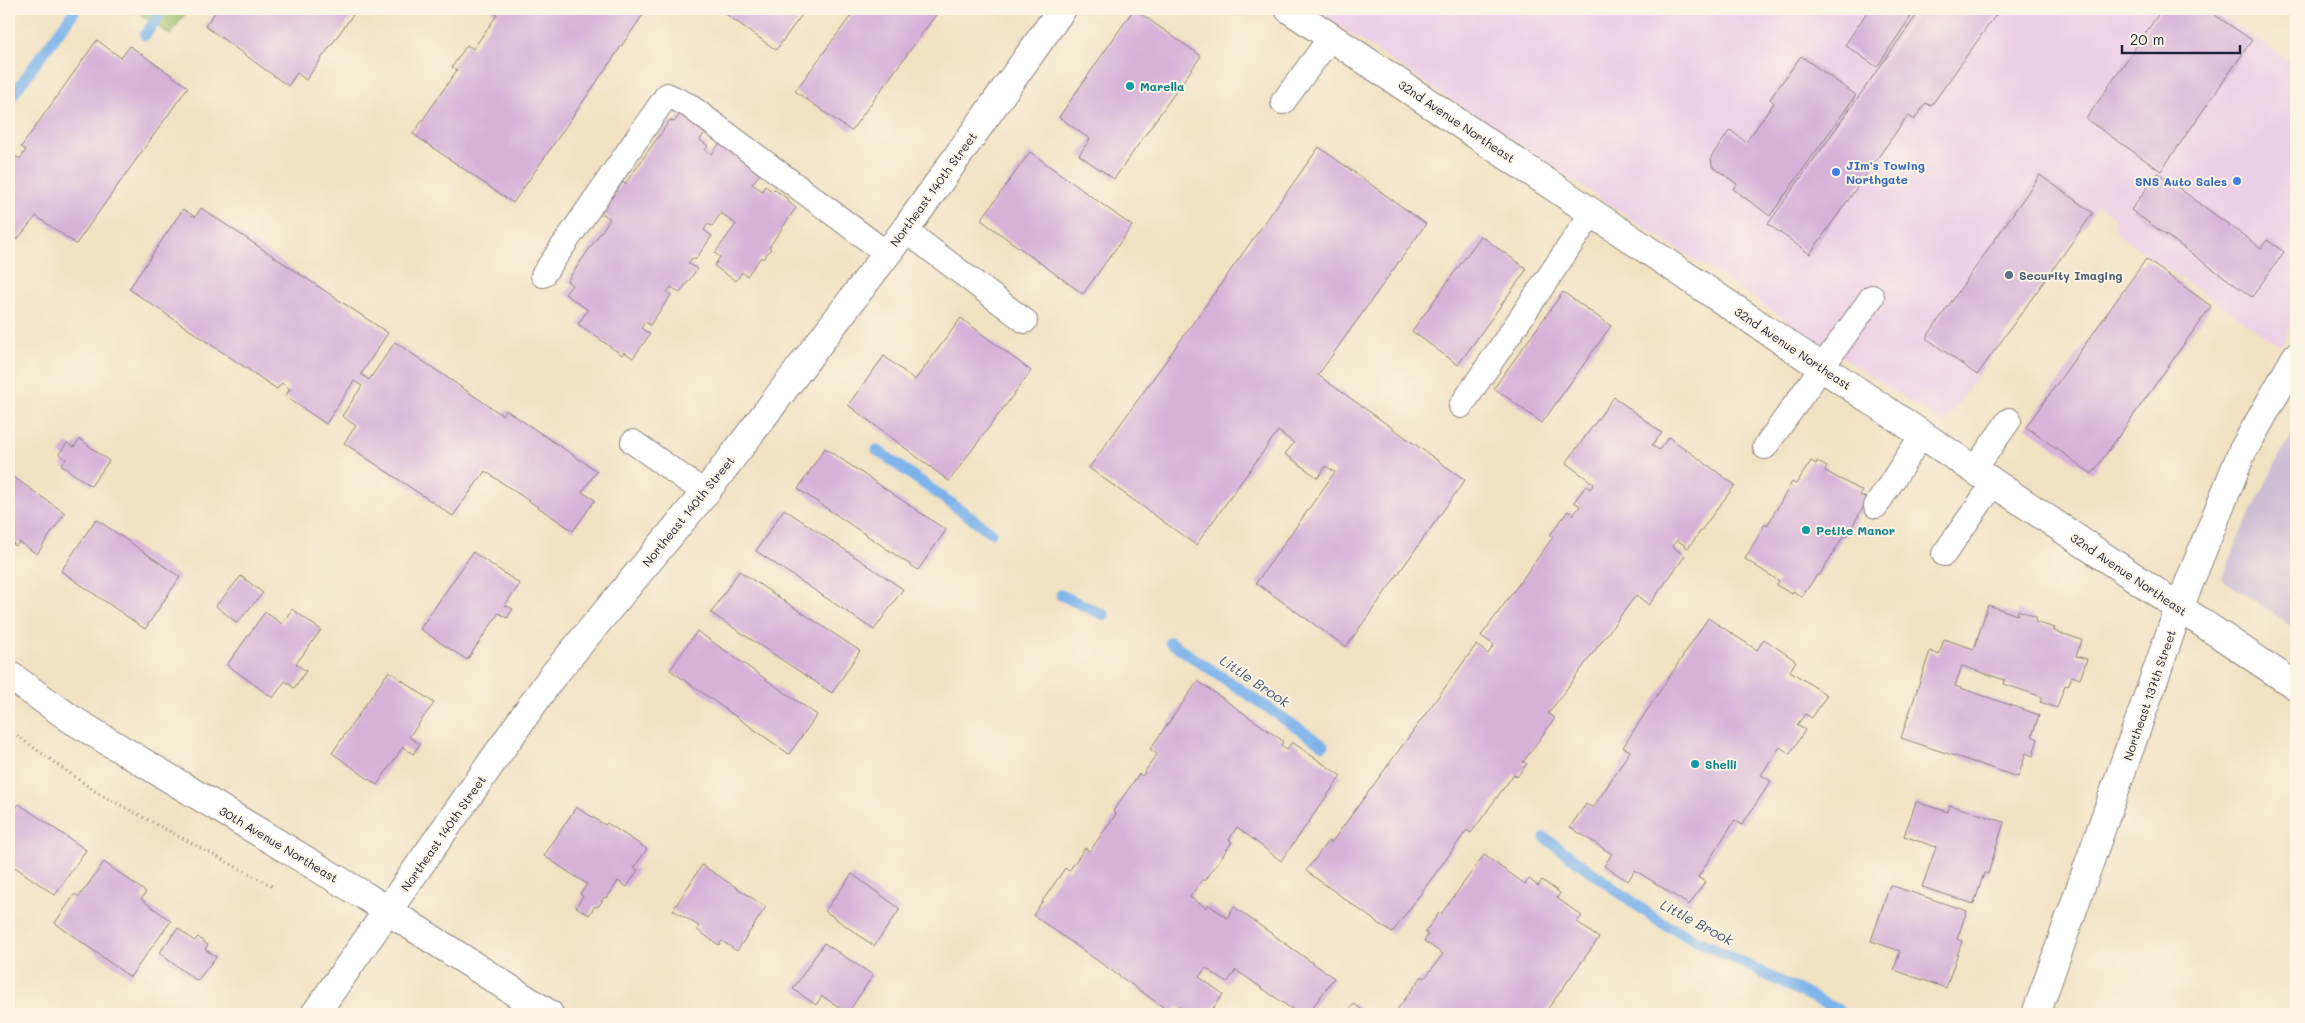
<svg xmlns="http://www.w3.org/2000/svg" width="2305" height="1023" font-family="Mali,sans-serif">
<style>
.built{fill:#edd0e8}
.industrial{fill:#ccbed4}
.green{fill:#9dc06a;stroke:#607152}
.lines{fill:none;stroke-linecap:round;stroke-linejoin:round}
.stream{stroke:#7bb3eb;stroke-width:11}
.building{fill:#d6b2d9}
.service-casing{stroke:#8a827f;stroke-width:26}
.minor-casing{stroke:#8a827f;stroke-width:30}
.tertiary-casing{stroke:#8a827f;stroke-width:30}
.path{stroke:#8a827f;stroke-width:3;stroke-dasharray:1 4;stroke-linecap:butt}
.service{stroke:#fff;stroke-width:24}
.minor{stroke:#fff;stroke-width:28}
.tertiary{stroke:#fff;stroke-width:28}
.culture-dot{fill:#0f9aa8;stroke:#fcf5e5;stroke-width:2}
.shop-dot{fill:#3f7fe0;stroke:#fcf5e5;stroke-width:2}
.service-dot{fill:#5c6f8a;stroke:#fcf5e5;stroke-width:2}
.labels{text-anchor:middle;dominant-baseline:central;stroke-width:4;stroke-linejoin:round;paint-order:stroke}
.culture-label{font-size:12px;font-weight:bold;fill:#0d838f;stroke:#fcf5e5;text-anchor:start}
.street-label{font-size:12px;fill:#22223b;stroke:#fcf5e5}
.shop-label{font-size:12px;font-weight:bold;fill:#366cbe;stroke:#fcf5e5;text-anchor:start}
.service-label{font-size:12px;font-weight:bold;fill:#4e5e75;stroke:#fcf5e5;text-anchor:start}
.water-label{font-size:14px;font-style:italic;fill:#415579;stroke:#fcf5e5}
</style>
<rect width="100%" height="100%" fill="#fcf5e5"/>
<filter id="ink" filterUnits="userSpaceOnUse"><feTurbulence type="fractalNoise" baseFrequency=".02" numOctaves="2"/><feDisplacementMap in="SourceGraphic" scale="10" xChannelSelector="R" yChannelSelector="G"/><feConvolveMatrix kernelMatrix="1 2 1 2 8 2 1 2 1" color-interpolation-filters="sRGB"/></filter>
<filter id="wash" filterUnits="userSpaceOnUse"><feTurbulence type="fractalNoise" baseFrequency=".0096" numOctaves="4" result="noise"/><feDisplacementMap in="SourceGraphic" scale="20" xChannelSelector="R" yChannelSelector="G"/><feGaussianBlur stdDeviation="1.12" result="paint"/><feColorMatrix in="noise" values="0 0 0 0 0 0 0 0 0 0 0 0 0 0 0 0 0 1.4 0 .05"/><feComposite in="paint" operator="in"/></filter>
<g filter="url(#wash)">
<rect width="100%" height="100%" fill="#f1e2c3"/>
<polygon class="built" points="1313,9 2212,9 2296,66 2296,317 2280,346 2116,233 2113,215 2098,205 1944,424"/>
<polygon class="industrial" points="2296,428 2296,629 2222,579 2239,536 2282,451"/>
<polygon class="green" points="133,9 188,9 170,35"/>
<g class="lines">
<g class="stream">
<polyline points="145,35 163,9"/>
<polyline points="9,100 76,9"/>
<polyline points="877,450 991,532"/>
<polyline points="1061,595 1104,615"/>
<polyline points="1170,642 1323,745"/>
<polyline points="1545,838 1660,922 1846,1014"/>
</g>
</g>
<g id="blocks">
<g class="building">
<polygon points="218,9 357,9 306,80 297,73 288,86 205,26"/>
<polygon points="492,9 647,9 513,203 413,134 457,70 452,67 467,45 473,49 497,15 491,11"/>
<polygon points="719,9 806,9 776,50"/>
<polygon points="856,9 940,9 851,131 795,91"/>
<polygon points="1134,9 1201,56 1114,179 1079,155 1090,139 1059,117"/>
<polygon points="1869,9 1916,9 1877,67 1845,45"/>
<polygon points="1921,9 2000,9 1931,106 1926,103 1914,120 1908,115 1810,254 1768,224"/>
<polygon points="2162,9 2206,9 2252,40 2161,171 2086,119"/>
<polygon points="97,40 121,58 130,46 188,87 76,244 36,216 17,240 9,234 9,152 20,159 26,150 21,147"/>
<polygon points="1801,56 1856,95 1770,216 1733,189 1737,184 1712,166 1711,157 1730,130 1746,142 1774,103 1770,99"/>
<polygon points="681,113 706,131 700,140 708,146 705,150 712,154 722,140 761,173 752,184 762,191 765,186 772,191 774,189 789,200 788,202 796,208 769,247 771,249 763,259 761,257 747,276 742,272 736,281 714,266 720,257 715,253 736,224 721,213 712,226 708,224 704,230 712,236 695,260 692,258 688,263 697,269 680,293 671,287 667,292 671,295 650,325 645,322 641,328 650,334 633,358 624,352 622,355 578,324 588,310 565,294 572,285 567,281 610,219 601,212 623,182 625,184 670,120 674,122"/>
<polygon points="1319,147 1426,224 1318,375 1465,480 1346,647 1256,583 1335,472 1326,466 1318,478 1285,454 1294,443 1278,431 1196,545 1089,468"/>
<polygon points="1030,152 1132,226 1083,294 981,220"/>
<polygon points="2158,173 2261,248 2267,240 2284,252 2252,297 2131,210"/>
<polygon points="2040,175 2093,213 1977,375 1926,338"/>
<polygon points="201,208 388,333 361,374 369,380 395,342 502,415 506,410 597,471 582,492 595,500 573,531 485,471 453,516 344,443 356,426 342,416 362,386 354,381 326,424 285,396 290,389 282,383 277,389 129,289 183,209 195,217"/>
<polygon points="1481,236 1527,269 1458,365 1412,331"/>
<polygon points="2146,259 2211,306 2092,474 2026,427"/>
<polygon points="1563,292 1611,326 1542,423 1494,388"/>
<polygon points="961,318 1031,371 949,481 848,405 884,356 915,380"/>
<polygon points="1614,397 1662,433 1652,445 1659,450 1669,437 1735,485 1688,548 1677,540 1672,546 1685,556 1649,605 1636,595 1548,714 1555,718 1523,762 1527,764 1517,777 1514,774 1471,833 1467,830 1392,933 1306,871 1328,841 1331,843 1476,645 1488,654 1494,645 1481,636 1553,537 1550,535 1568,511 1573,515 1580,506 1574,502 1586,486 1590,489 1594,484 1566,463"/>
<polygon points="80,439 109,461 91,486 61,465 66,459 59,454 67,443 74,447"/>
<polygon points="825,448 946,530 918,570 798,489"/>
<polygon points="1811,461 1816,464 1817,461 1827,467 1825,471 1862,491 1860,495 1868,499 1846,537 1844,535 1819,576 1817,575 1802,597 1793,591 1792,594 1776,585 1779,581 1745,559 1765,524 1767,526 1792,482 1796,484"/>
<polygon points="9,474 65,513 37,554 19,542 16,546 9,541"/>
<polygon points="784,509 903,589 874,630 756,551"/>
<polygon points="96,519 180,577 145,629 61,571"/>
<polygon points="473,552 520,584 505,605 513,609 507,618 499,613 467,660 420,629"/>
<polygon points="739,571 860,651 832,693 711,613"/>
<polygon points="241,576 263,593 237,623 216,606"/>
<polygon points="1988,605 2017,615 2018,610 2036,617 2035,622 2055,628 2054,631 2082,640 2076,656 2087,659 2080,679 2072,676 2068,686 2065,685 2057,708 2040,702 2042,697 2004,684 2005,680 1962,666 1955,686 2039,715 2032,736 2038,739 2033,756 2026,753 2018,777 1901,738 1930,651 1939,655 1944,639 1974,649"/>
<polygon points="292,609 321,630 296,664 306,671 294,688 285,681 273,698 227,665 265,612 282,624"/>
<polygon points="1708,618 1757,650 1764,639 1796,661 1790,671 1827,695 1812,718 1805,714 1797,725 1805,730 1790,754 1780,747 1761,775 1771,781 1742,825 1735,820 1698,877 1705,882 1689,905 1635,870 1628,881 1604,866 1612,854 1570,827 1586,804 1593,808 1630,751 1623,747"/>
<polygon points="697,631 817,715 789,754 670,670"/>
<polygon points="389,671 434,703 409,737 420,744 413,754 403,747 377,785 332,753"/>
<polygon points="1198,681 1283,741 1281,745 1287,749 1292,742 1341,776 1281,861 1237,827 1229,840 1232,842 1205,881 1203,879 1190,897 1206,908 1208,904 1227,918 1234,907 1334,978 1308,1014 1299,1014 1236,970 1227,983 1206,968 1199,977 1223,994 1209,1014 1189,1014 1178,1006 1173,1014 1033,915 1065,868 1069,871 1085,848 1090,851 1116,814 1113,811 1139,774 1142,776 1157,754 1150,749"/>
<polygon points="1916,802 1948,812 1950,805 2004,822 1988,874 1984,873 1974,904 1922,887 1936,847 1904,836"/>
<polygon points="19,804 86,850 55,895 9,863 9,819"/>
<polygon points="576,807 605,825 607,823 647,849 634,868 638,870 627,887 618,881 607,898 604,897 599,906 594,907 589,915 576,907 583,896 580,894 587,884 544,856"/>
<polygon points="1484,855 1525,884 1529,879 1538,886 1542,880 1560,893 1557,898 1582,916 1577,922 1599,938 1544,1014 1535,1008 1530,1014 1399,1014 1396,1011 1422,976 1425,978 1443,954 1424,941 1428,935 1425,932 1439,913 1441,914"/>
<polygon points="104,862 146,892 141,899 171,921 130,977 55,923 75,894 79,897"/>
<polygon points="702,865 766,907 737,951 722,941 719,945 697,930 699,926 673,910"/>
<polygon points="852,874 900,909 874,946 825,911"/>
<polygon points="1890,885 1967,911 1957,939 1962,941 1946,988 1894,970 1900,951 1871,941"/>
<polygon points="178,928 194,941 198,937 208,945 205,949 216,957 197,981 159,953"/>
<polygon points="824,943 873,975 848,1013 822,996 816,1005 793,989"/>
<polygon points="1354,1004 1368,1014 1346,1014"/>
</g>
</g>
</g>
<g filter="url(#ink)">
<use href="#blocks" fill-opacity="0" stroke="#8a827f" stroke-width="1"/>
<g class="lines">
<defs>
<g id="service">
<polyline points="1283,102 1331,37"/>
<polyline points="905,230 1025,321"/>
<polyline points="543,275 667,95 688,105 886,253"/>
<polyline points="1461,406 1592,213"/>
<polyline points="633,442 705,493"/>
<polyline points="1765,447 1872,297"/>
<polyline points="1974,470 2009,420"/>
<polyline points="1876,506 1922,435"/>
<polyline points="1944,554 1994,483"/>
</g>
<g id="minor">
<polyline points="1289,9 2296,686"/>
<polyline points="315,1014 551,678 705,493 905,230 1062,9"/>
<polyline points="2036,1014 2179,608 2242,452 2296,357"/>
</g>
<polyline id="tertiary" points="9,675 71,719 365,896 549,1014"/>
</defs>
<use href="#service" class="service-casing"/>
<use href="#minor" class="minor-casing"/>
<use href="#tertiary" class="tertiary-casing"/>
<polyline class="path" points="9,730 96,792 272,886"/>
<use href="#service" class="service"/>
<use href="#minor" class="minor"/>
<use href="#tertiary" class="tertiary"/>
</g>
</g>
<g class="culture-dot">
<circle cx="1130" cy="86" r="5"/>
<circle cx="1806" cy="530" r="5"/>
<circle cx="1695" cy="764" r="5"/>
</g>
<g class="shop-dot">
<circle cx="1836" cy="172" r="5"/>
<circle cx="2237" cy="181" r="5"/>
</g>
<circle class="service-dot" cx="2009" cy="275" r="5"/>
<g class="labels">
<g class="culture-label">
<text x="1140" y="86">Marella</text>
<text x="1816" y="530">Petite Manor</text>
<text x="1705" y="764">Shelli</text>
</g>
<g class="street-label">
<text transform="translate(1457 121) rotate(34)">32nd Avenue Northeast</text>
<text transform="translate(933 189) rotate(-54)">Northeast 140th Street</text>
<text transform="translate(1793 348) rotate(34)">32nd Avenue Northeast</text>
<text transform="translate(688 511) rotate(-51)">Northeast 140th Street</text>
<text transform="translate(2129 574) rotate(34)">32nd Avenue Northeast</text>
<text transform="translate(2149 695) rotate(-71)">Northeast 137th Street</text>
<text transform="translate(443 833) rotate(-55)">Northeast 140th Street</text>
<text transform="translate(279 844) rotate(31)">30th Avenue Northeast</text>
</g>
<g class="shop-label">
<text x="1846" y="165">JIm's Towing<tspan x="1846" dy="14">Northgate</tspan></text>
<text x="2227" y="181" text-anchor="end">SNS Auto Sales</text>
</g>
<g class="service-label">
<text x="2019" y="275">Security Imaging</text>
</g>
<g class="water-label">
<text transform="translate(1255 681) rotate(34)">Little Brook</text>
<text transform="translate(1697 922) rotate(28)">Little Brook</text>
</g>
</g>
<rect width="2305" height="1023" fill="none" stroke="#fcf5e5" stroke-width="30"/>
<path d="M2122 45v8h118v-8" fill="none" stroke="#22223b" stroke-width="2.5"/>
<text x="2130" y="45" font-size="15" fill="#22223b" stroke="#fcf5e5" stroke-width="4" paint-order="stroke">20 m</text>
</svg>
